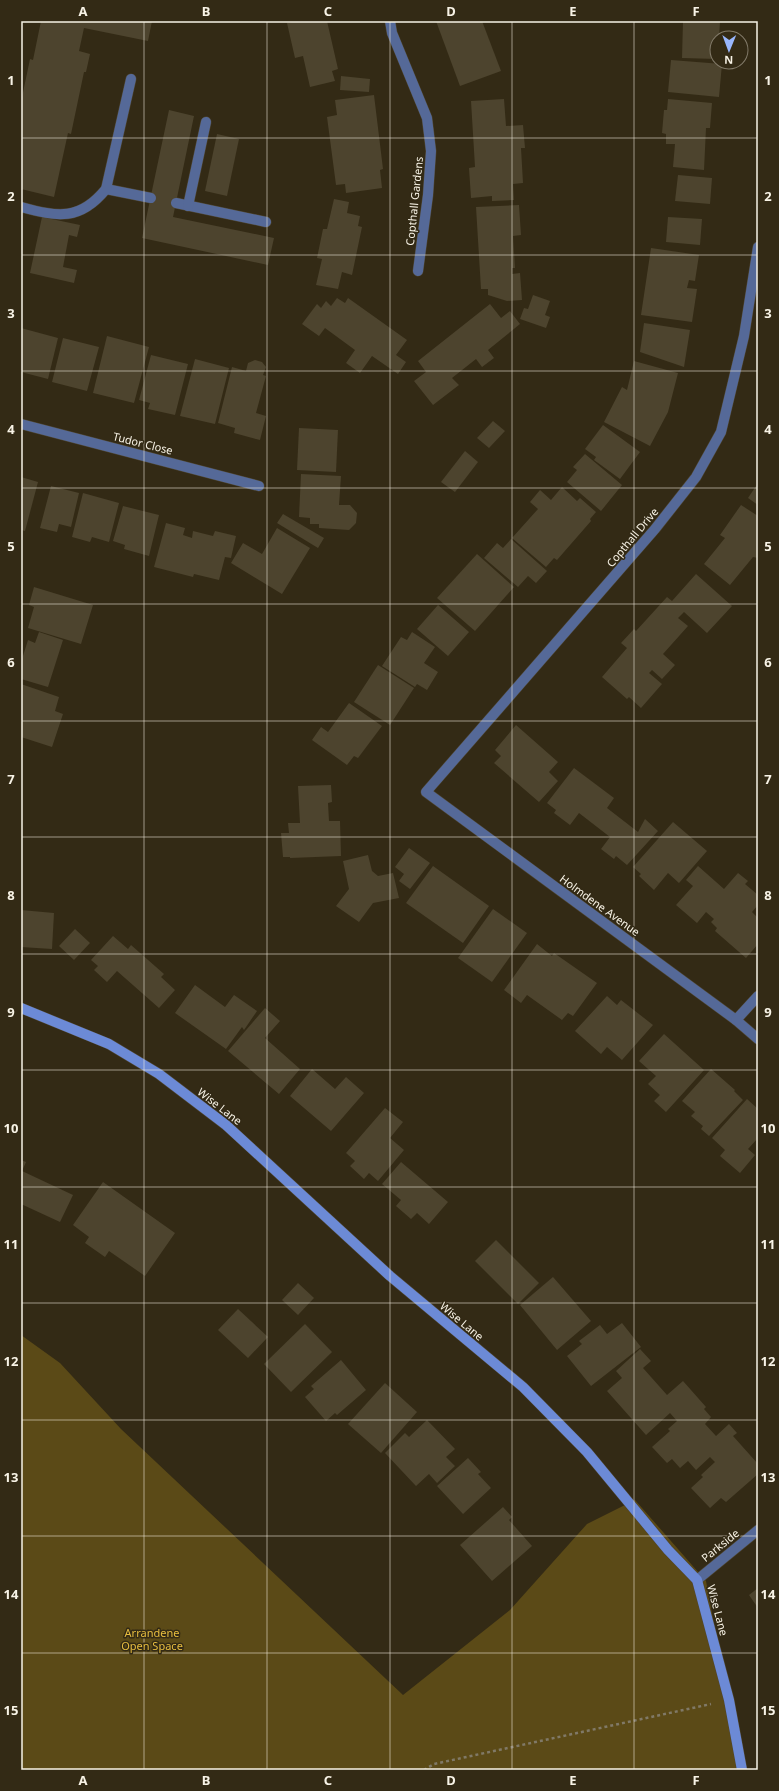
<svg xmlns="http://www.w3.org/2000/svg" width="779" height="1791" font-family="'Noto Sans',sans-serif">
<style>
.green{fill:#5b4a17}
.building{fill:#4d442e}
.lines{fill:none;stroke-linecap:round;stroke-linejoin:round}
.lane-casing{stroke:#4f4632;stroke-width:11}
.street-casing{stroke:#4f4632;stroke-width:11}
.secondary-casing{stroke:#4f4632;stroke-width:11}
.path{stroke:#807967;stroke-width:2.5;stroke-dasharray:3 3;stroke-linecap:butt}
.lane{stroke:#556998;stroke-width:10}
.street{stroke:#556998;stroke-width:10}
.secondary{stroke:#6c8ad6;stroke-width:10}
.grid{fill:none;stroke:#f8f3e6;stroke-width:1;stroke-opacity:0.55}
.labels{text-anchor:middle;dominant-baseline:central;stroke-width:3;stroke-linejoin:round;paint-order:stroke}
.street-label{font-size:11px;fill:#f8f3e6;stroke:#332a15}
.park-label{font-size:11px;fill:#e7bd3f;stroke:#332a15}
.neatline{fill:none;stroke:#f8f3e6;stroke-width:1.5}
.grid-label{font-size:13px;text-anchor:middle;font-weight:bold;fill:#f8f3e6}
</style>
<rect width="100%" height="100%" fill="#332a15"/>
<polygon class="green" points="21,1335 60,1363 121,1429 403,1695 510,1610 587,1524 635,1500 706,1581 741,1770 21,1770"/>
<g class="building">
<polygon points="41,21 152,21 148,41 84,28 79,51 90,54 86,72 84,72 71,134 68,133 54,197 21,189 21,102 30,59 33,60"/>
<polygon points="296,21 327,21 338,69 332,71 335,81 310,87 303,56 295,58 287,23"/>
<polygon points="436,21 482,21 501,71 460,86"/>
<polygon points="683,21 720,21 719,38 717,38 717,59 682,58"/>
<polygon points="671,60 722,64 719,97 668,92"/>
<polygon points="341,76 370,79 369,92 340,90"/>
<polygon points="374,95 383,169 380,170 382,188 346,193 345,184 336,185 327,117 337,115 335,100"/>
<polygon points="504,99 506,126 523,125 525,148 521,148 523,183 513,184 514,200 492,201 492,196 471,198 469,168 475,167 471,101"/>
<polygon points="668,99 712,103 710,128 706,128 704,170 673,167 675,144 666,144 666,134 662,133 664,110 667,110"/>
<polygon points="169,110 194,116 173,217 274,238 268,265 142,238"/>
<polygon points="217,134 239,139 227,196 205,191"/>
<polygon points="678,175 712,178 710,204 675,201"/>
<polygon points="334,199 349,202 347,213 360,216 358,226 362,227 352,275 342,272 338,289 316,285 322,259 317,258 323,229 327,229"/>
<polygon points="519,205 521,235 513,236 515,268 512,268 512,274 520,273 522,300 507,301 488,295 488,289 481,289 476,207"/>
<polygon points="42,217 80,225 77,237 69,235 63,267 77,270 74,283 30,273"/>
<polygon points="668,217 702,219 700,245 666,242"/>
<polygon points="651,248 699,255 695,281 689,280 687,288 697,289 692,322 641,315"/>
<polygon points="533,295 550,301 545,315 550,317 546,328 520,319 524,308 528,309"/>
<polygon points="337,298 345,303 348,298 407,340 396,355 406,362 398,374 372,356 360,373 346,363 355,350 325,328 319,336 302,324 317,304 321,308 326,301 331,306"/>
<polygon points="490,304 501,318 510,311 520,324 488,350 494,358 482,367 476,359 452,378 459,385 433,405 414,381 426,372 418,361"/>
<polygon points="644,323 690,330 684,367 640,352"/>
<polygon points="21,328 58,338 48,379 21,372"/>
<polygon points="107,336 149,347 134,403 93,393"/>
<polygon points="63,338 99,347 87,391 52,382"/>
<polygon points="151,355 188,364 175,415 148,409 150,403 139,400"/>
<polygon points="195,359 229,368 215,424 180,416"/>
<polygon points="255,360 262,362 266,367 263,375 266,376 256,413 266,416 260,440 234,433 235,428 218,423 232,367 246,371 248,363"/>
<polygon points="634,361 678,373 668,412 650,446 604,422 622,387 627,390"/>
<polygon points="493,421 505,431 489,448 477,438"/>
<polygon points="603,425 640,452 620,479 594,460 596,457 585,449"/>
<polygon points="299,428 338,430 336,472 297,470"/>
<polygon points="465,451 478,462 455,492 441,482"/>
<polygon points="585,454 622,485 601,511 567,482 577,470 573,467"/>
<polygon points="301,474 341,476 339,505 350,505 357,513 356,523 349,530 319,528 319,524 310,524 310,518 299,517"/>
<polygon points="21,477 38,482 25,531 21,530"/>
<polygon points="758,483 758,505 748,498"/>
<polygon points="51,486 79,493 71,527 59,524 57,532 40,528"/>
<polygon points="562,487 577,501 580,498 596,512 590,519 591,521 557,560 554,558 546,567 512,538 538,509 530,502 540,490 551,500"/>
<polygon points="83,493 119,503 109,542 92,537 90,542 72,537"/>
<polygon points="741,505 758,516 758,558 753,557 730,585 704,564 725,538 720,535"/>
<polygon points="123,506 159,515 149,556 124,549 125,545 113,541"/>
<polygon points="283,514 324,538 318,548 277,523"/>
<polygon points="166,523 185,528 183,535 192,538 193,531 213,536 215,531 236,536 231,558 225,557 219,580 194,574 193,577 154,567"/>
<polygon points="277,528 310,548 282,594 231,563 243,543 262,554"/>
<polygon points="511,539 547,571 536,583 528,576 518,587 484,558 497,543 503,548"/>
<polygon points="477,554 514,587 475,631 437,598"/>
<polygon points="696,574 732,606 707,633 684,612 678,618 688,626 663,654 675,665 662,679 652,670 649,673 662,684 641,708 629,697 627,699 602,677 627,648 621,643 634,629 636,631 667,597 672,601"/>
<polygon points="34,587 93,605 81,644 28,628 34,607 29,605"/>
<polygon points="438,605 469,632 448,656 417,629"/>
<polygon points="39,632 63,640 48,687 21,679 21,658 22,659 28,640 35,643"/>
<polygon points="412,632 435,647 424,663 438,672 427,690 417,684 415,687 382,666 401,637 407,640"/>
<polygon points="378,665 414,688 390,725 354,702"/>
<polygon points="21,684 59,697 55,711 63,714 52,747 21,737"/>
<polygon points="349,703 382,726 358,758 354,756 347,765 312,740 321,727 328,732"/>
<polygon points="516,725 558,762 549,772 558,781 539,802 494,763 501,756 495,750"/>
<polygon points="574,768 614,798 607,808 638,832 645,819 658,831 627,865 616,856 614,859 601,849 610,837 579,813 570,825 554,813 556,810 547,803"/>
<polygon points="331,785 332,802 328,803 329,821 340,821 341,856 290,858 290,857 283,857 281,833 289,833 288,823 300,823 298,786"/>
<polygon points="673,822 707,851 679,883 668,873 654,890 639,876 641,874 633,867"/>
<polygon points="409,848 430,863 410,889 399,881 404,874 395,867"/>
<polygon points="368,855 372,871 378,876 393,873 399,898 373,903 359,922 336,906 349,889 343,861"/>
<polygon points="433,866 489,906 463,943 406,903"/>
<polygon points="698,866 724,889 738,873 748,881 745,884 758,895 758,905 752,912 758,918 758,944 746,958 715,931 717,928 711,922 714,919 706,912 697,923 676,905 693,886 686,880"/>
<polygon points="493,909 527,933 492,982 458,958"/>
<polygon points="21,910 54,913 52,949 21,947"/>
<polygon points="75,929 90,943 74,960 59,946"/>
<polygon points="113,936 128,949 131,945 164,974 161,977 175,990 159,1008 117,971 107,982 94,970 98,966 91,960"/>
<polygon points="537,944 552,956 554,953 597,983 573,1016 568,1013 562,1020 527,995 521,1003 504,990"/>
<polygon points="195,985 225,1007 234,995 257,1011 244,1030 242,1027 226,1049 175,1013"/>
<polygon points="607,996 617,1005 621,1000 653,1025 622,1060 607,1047 601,1054 575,1031"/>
<polygon points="265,1008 280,1021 265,1038 300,1069 279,1094 228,1051"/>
<polygon points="664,1034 704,1070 666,1112 654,1101 660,1095 648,1084 656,1076 639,1061"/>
<polygon points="312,1069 335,1089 346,1077 364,1093 331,1131 290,1096"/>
<polygon points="711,1069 735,1090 734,1091 743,1100 709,1136 701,1129 703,1126 691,1116 695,1112 682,1101"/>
<polygon points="747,1099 758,1109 758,1138 748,1149 755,1155 740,1173 720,1156 725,1150 712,1138"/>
<polygon points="385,1108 403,1122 390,1138 404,1150 378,1181 369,1173 364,1179 350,1166 355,1161 346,1153"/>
<polygon points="21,1160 26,1162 22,1171 73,1195 60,1222 21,1204"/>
<polygon points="401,1162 448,1202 429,1224 417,1213 411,1219 396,1206 401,1200 382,1184"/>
<polygon points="103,1182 175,1233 145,1276 109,1251 105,1257 85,1243 89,1237 73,1225"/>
<polygon points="496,1240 539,1283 518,1304 475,1261"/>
<polygon points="553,1277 591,1321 557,1350 520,1305"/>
<polygon points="298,1283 314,1298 298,1315 282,1300"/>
<polygon points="238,1309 268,1337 248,1358 218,1330"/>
<polygon points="622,1323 641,1347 591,1386 567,1356 582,1344 579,1341 600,1325 607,1334"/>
<polygon points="305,1324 332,1352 291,1392 264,1364"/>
<polygon points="640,1349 651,1361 643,1368 667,1395 683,1381 706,1407 704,1409 711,1417 705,1424 716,1436 729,1424 737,1433 733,1436 758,1464 758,1474 726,1502 721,1498 710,1508 691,1488 703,1477 701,1475 715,1462 710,1457 696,1470 688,1461 680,1468 672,1459 667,1463 652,1447 670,1431 668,1429 677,1421 670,1413 646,1435 607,1391 622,1378 616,1371"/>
<polygon points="341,1360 366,1390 337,1415 335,1413 326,1421 305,1397 314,1389 311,1386"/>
<polygon points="385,1383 417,1412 381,1453 348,1424"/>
<polygon points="427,1420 455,1449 446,1457 455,1466 437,1483 429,1474 416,1486 385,1453 405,1433 409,1437"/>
<polygon points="468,1458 481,1472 478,1474 491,1488 463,1514 437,1486"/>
<polygon points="503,1507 512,1517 509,1520 532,1546 492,1581 460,1545"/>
<polygon points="758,1588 758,1608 749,1595"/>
</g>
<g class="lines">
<defs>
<g id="lane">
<polyline points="106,189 151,198"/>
<polyline points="176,203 266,222"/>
<polyline points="188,206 206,122"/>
<path d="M21 207C58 217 80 221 106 189L131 79"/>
</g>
<g id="street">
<polyline points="390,21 392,33 427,118 431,151 428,195 418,271"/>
<polyline points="758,247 744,336 721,432 696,477 655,529 426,792 736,1020 758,1039"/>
<polyline points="21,424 259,486"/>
<polyline points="736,1020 758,996"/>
<polyline points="697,1580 758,1530"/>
</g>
<polyline id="secondary" points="21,1008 109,1044 159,1074 226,1125 390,1276 523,1387 587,1452 668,1550 697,1580 729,1700 742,1770"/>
</defs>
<use href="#lane" class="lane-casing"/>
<use href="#street" class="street-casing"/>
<use href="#secondary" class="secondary-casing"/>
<polyline class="path" points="424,1770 434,1764 711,1704"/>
<use href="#lane" class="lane"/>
<use href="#street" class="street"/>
<use href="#secondary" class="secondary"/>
</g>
<path class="grid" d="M144 21V1770M267 21V1770M390 21V1770M512 21V1770M634 21V1770M21 138H758M21 255H758M21 371H758M21 488H758M21 604H758M21 721H758M21 837H758M21 954H758M21 1070H758M21 1187H758M21 1303H758M21 1420H758M21 1536H758M21 1653H758"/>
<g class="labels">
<g class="street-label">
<text transform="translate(414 201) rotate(-84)">Copthall Gardens</text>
<text transform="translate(143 443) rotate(14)">Tudor Close</text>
<text transform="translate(632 537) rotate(-50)">Copthall Drive</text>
<text transform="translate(600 905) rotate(36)">Holmdene Avenue</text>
<text transform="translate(220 1106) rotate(38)">Wise Lane</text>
<text transform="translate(462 1321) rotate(40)">Wise Lane</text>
<text transform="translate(720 1545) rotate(-39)">Parkside</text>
<text transform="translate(718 1610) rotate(75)">Wise Lane</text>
</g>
<g class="park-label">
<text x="152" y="1632">Arrandene<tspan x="152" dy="13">Open Space</tspan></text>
</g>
</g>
<rect width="779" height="1791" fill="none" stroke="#332a15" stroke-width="44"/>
<g transform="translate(729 50) rotate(181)"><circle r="19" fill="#332a15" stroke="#827a69"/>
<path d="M0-3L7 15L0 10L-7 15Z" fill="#98b6fd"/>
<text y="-6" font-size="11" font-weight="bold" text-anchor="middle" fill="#f8f3e6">N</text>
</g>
<rect x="22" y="22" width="735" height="1747" class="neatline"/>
<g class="grid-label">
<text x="83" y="16">A</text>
<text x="206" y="16">B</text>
<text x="328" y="16">C</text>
<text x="451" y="16">D</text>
<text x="573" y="16">E</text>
<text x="696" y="16">F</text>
<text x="11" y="85">1</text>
<text x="768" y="85">1</text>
<text x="11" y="201">2</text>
<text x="768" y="201">2</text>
<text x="11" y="318">3</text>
<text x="768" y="318">3</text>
<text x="11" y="434">4</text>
<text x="768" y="434">4</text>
<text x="11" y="551">5</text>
<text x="768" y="551">5</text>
<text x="11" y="667">6</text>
<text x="768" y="667">6</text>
<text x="11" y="784">7</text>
<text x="768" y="784">7</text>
<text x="11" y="900">8</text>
<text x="768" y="900">8</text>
<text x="11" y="1017">9</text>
<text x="768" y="1017">9</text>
<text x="11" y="1133">10</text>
<text x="768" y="1133">10</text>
<text x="11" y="1249">11</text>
<text x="768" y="1249">11</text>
<text x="11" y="1366">12</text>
<text x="768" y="1366">12</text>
<text x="11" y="1482">13</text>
<text x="768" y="1482">13</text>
<text x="11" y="1599">14</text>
<text x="768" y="1599">14</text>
<text x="11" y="1715">15</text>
<text x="768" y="1715">15</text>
<text x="83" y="1785">A</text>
<text x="206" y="1785">B</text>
<text x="328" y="1785">C</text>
<text x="451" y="1785">D</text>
<text x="573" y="1785">E</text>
<text x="696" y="1785">F</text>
</g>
</svg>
